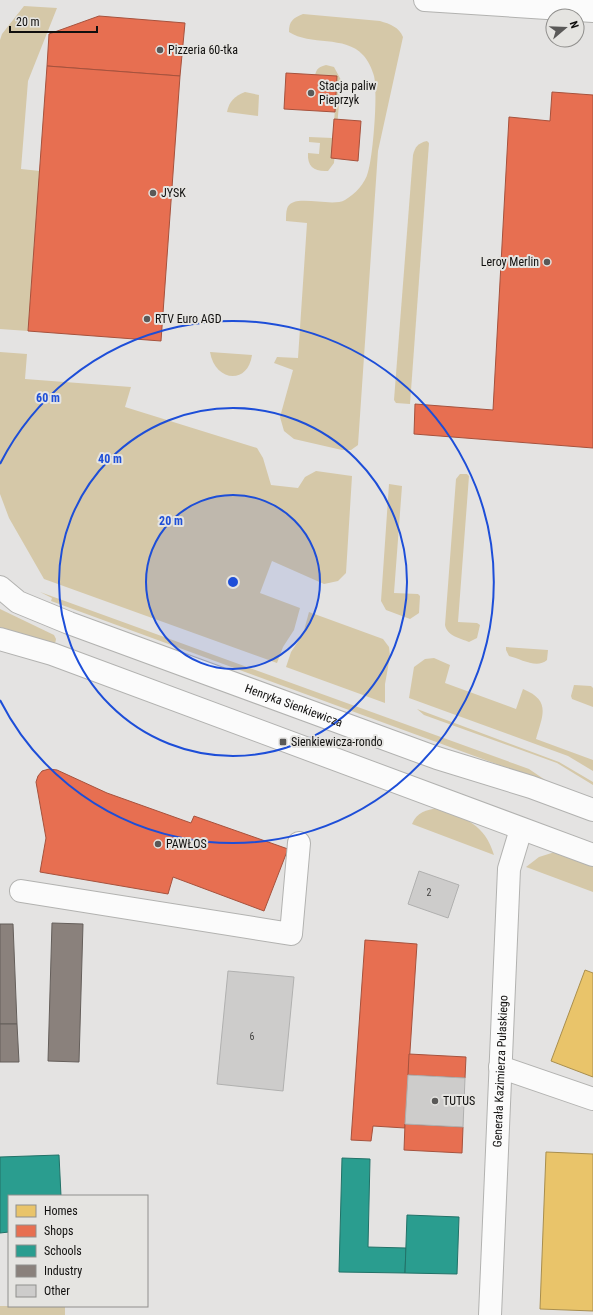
<svg xmlns="http://www.w3.org/2000/svg" width="593" height="1315" font-family="'Roboto Condensed',sans-serif">
<style>
.green{fill:#d5c8a8}
.homes{fill:#e9c46a;stroke:#a88e4e}
.shops{fill:#e76f51;stroke:#a6523d}
.schools{fill:#2a9d8f;stroke:#227268}
.industry{fill:#8a817c;stroke:#655f5b}
.building{fill:#cdcccb;stroke:#b0b0af}
.lines{fill:none;stroke-linecap:round;stroke-linejoin:round}
.minor-casing{stroke:#b2b2b0;stroke-width:24}
.major-casing{stroke:#b2b2b0;stroke-width:24}
.minor{stroke:#fbfbfb;stroke-width:22}
.major{stroke:#fbfbfb;stroke-width:22}
.ring{fill:none;stroke:#1d4ed8;stroke-width:2}
.poi-dot{fill:#5a5958;stroke:#e5e4e1;stroke-width:1.5}
.labels{text-anchor:middle;dominant-baseline:central;stroke-width:4;stroke-linejoin:round;paint-order:stroke}
.number-label{font-size:10px;fill:#403f3e}
.poi-label{font-size:12px;fill:#100f0e;stroke:#e5e4e1;text-anchor:start}
.street-label{font-size:12px;fill:#100f0e;stroke:#e5e4e1}
.centre{fill:#1d4ed8;stroke:#e5e4e1;stroke-width:2}
.ring-label{font-size:12px;text-anchor:middle;font-weight:bold;fill:#1d4ed8;stroke:#e5e4e1;stroke-width:4;stroke-linejoin:round;paint-order:stroke}
</style>
<rect width="100%" height="100%" fill="#e4e3e2"/>
<g class="green">
<polygon points="24,6 57,8 28,81 21,169 40,171 28,331 0,329 0,40 2,34"/>
<path d="M303 14 380 21C390 24 399 27 403 37L378 151 358 445 351 450H342L294 439 284 431 280 417 293 370 274 363 277 357 298 358 307 223 286 221C286 217 286 212 287 209 291 192 331 208 345 200 355 194 365 184 368 172 373 156 378 93 374 76 372 69 368 60 363 55 345 35 310 46 289 32 289 21 293 18 303 14Z"/>
<path d="M326 65 334 67 341 80 334 163 328 171C315 172 307 167 308 153L319 154 320 143 309 142V137L333 138 337 77 315 75C317 68 319 67 326 65Z"/>
<path d="M245 92 259 95 258 116 227 112C229 101 235 96 245 92Z"/>
<path d="M427 141 429 143 410 404 396 403 394 400 413 155C415 147 418 143 427 141Z"/>
<polygon points="0,352 27,354 25,379 131,387 125,407 257,448 263,458 271,485 298,488 305,477 316,471 352,476 346,573 338,581 324,584 272,561 260,593 300,608 294,630 283,647 277,663 44,579 9,518 0,494"/>
<path d="M210 352 252 355C248 385 215 382 210 352Z"/>
<path d="M460 474H467L469 476 458 622 477 623 480 625 477 638 469 642C460 638 447 636 445 625L456 479Z"/>
<polygon points="389,484 402,486 394,593 418,594 420,596 419,613 410,619 386,610 381,601"/>
<polygon points="40,592 529,769 551,784 51,601 52,598"/>
<polygon points="0,609 54,635 56,639 55,644 51,645 0,627"/>
<polygon points="309,612 383,639 389,647 390,656 385,684 385,703 286,667 291,652 303,634"/>
<path d="M506 647 548 650 547 660C537 669 521 659 509 656L506 650Z"/>
<path d="M434 658 450 665 445 683 516 709 523 689C552 701 542 716 536 739L593 760V771L568 756 409 698 414 667 425 659Z"/>
<polygon points="574,685 591,686 593,688 593,707 572,699 571,696"/>
<polygon points="417,709 559,762 593,782 593,785 557,763 424,715"/>
<path d="M438 808C465 818 485 824 494 855L412 824C417 812 426 810 438 808Z"/>
<polygon points="558,851 593,865 593,892 526,867 539,857"/>
<rect x="0" y="1306" width="65" height="9"/>
</g>
<g class="homes">
<polygon points="585,970 593,973 593,1077 551,1061"/>
<polygon points="546,1152 593,1154 593,1311 540,1309"/>
</g>
<g class="shops">
<polygon points="99,16 185,23 180,76 47,66 49,34"/>
<polygon points="47,66 180,76 161,341 28,331"/>
<polygon points="286,73 337,76 335,112 284,109"/>
<polygon points="552,92 593,95 593,448 414,434 415,404 493,410 509,117 550,121"/>
<polygon points="334,119 361,121 358,161 331,158"/>
<polygon points="49,769 57,770 107,793 191,823 194,816 288,849 264,911 173,877 168,894 40,872 46,838 36,782 38,776 42,771"/>
<polygon points="365,940 417,944 405,1128 373,1126 371,1141 351,1140"/>
<polygon points="409,1054 466,1057 465,1078 408,1075"/>
<polygon points="405,1124 463,1127 462,1153 404,1150"/>
</g>
<g class="schools">
<polygon points="59,1155 61,1196 9,1196 9,1232 0,1233 0,1157"/>
<polygon points="342,1158 370,1159 368,1247 406,1248 405,1273 339,1272"/>
<polygon points="407,1215 459,1217 457,1274 405,1273"/>
</g>
<g class="industry">
<polygon points="52,923 83,924 79,1062 48,1061"/>
<polygon points="0,924 13,924 17,1024 0,1024"/>
<polygon points="0,1024 17,1024 19,1062 0,1062"/>
</g>
<g class="building">
<polygon points="419,871 459,885 448,918 408,904"/>
<polygon points="228,971 294,977 283,1091 217,1084"/>
<polygon points="408,1075 465,1078 463,1127 405,1124"/>
</g>
<g class="lines">
<defs>
<g id="minor">
<polyline points="425,0 593,11"/>
<polyline points="21,891 291,934 299,843"/>
<polyline points="500,1067 593,1099"/>
<path id="s1" d="M490 1315 509 869 521 829"/>
</g>
<g id="major">
<path id="s2" d="M0 587 18 602 69 623 437 758 531 787 593 810"/>
<polyline points="0,639 52,654 593,855"/>
</g>
</defs>
<use href="#minor" class="minor-casing"/>
<use href="#major" class="major-casing"/>
<use href="#minor" class="minor"/>
<use href="#major" class="major"/>
</g>
<circle cx="233" cy="582" r="87" fill="#1d4ed8" fill-opacity=".12"/>
<g class="ring">
<circle cx="233" cy="582" r="87"/>
<circle cx="233" cy="582" r="174"/>
<path d="M0 464A261 261 0 1 1 0 700"/>
</g>
<g class="poi-dot">
<circle cx="160" cy="50" r="4"/>
<circle cx="311" cy="93" r="4"/>
<circle cx="153" cy="193" r="4"/>
<circle cx="547" cy="262" r="4"/>
<circle cx="147" cy="319" r="4"/>
<rect x="279" y="738" width="8" height="8" rx="2"/>
<circle cx="158" cy="844" r="4"/>
<circle cx="435" cy="1101" r="4"/>
</g>
<g class="labels">
<g class="number-label">
<text x="429" y="892">2</text>
<text x="252" y="1036">6</text>
</g>
<g class="poi-label">
<text x="168" y="50">Pizzeria 60-tka</text>
<text x="319" y="86">Stacja paliw<tspan x="319" dy="14">Pieprzyk</tspan></text>
<text x="161" y="193">JYSK</text>
<text x="539" y="262" text-anchor="end">Leroy Merlin</text>
<text x="155" y="319">RTV Euro AGD</text>
<text x="291" y="742">Sienkiewicza-rondo</text>
<text x="166" y="844">PAWŁOS</text>
<text x="443" y="1101">TUTUS</text>
</g>
<g class="street-label">
<text stroke="none"><textPath href="#s2" startOffset="318">Henryka Sienkiewicza</textPath></text>
<text stroke="none"><textPath href="#s1" startOffset="244">Generała Kazimierza Pułaskiego</textPath></text>
</g>
</g>
<circle cx="233" cy="582" r="6" class="centre"/>
<g class="ring-label">
<text x="48" y="402">60 m</text>
<text x="110" y="463">40 m</text>
<text x="171" y="525">20 m</text>
</g>
<rect x="8" y="1195" width="140" height="112" fill="#e5e4e1" stroke="#908f8d"/>
<rect x="16" y="1205" width="20" height="12" fill="#e9c46a" stroke="#908f8d"/>
<text x="44" y="1215" font-size="12" fill="#100f0e">Homes</text>
<rect x="16" y="1225" width="20" height="12" fill="#e76f51" stroke="#908f8d"/>
<text x="44" y="1235" font-size="12" fill="#100f0e">Shops</text>
<rect x="16" y="1245" width="20" height="12" fill="#2a9d8f" stroke="#908f8d"/>
<text x="44" y="1255" font-size="12" fill="#100f0e">Schools</text>
<rect x="16" y="1265" width="20" height="12" fill="#8a817c" stroke="#908f8d"/>
<text x="44" y="1275" font-size="12" fill="#100f0e">Industry</text>
<rect x="16" y="1285" width="20" height="12" fill="#cdcccb" stroke="#908f8d"/>
<text x="44" y="1295" font-size="12" fill="#100f0e">Other</text>
<g transform="translate(565 28) rotate(71)"><circle r="19" fill="#e5e4e1" stroke="#908f8d"/>
<path d="M0-3L7 15L0 10L-7 15Z" fill="#5a5958"/>
<text y="-6" font-size="11" font-weight="bold" text-anchor="middle" fill="#100f0e">N</text>
</g>
<path d="M10 26v6h87v-6" fill="none" stroke="#100f0e" stroke-width="2"/>
<text x="16" y="26" font-size="12" fill="#100f0e" stroke="#e5e4e1" stroke-width="3" paint-order="stroke">20 m</text>
</svg>
